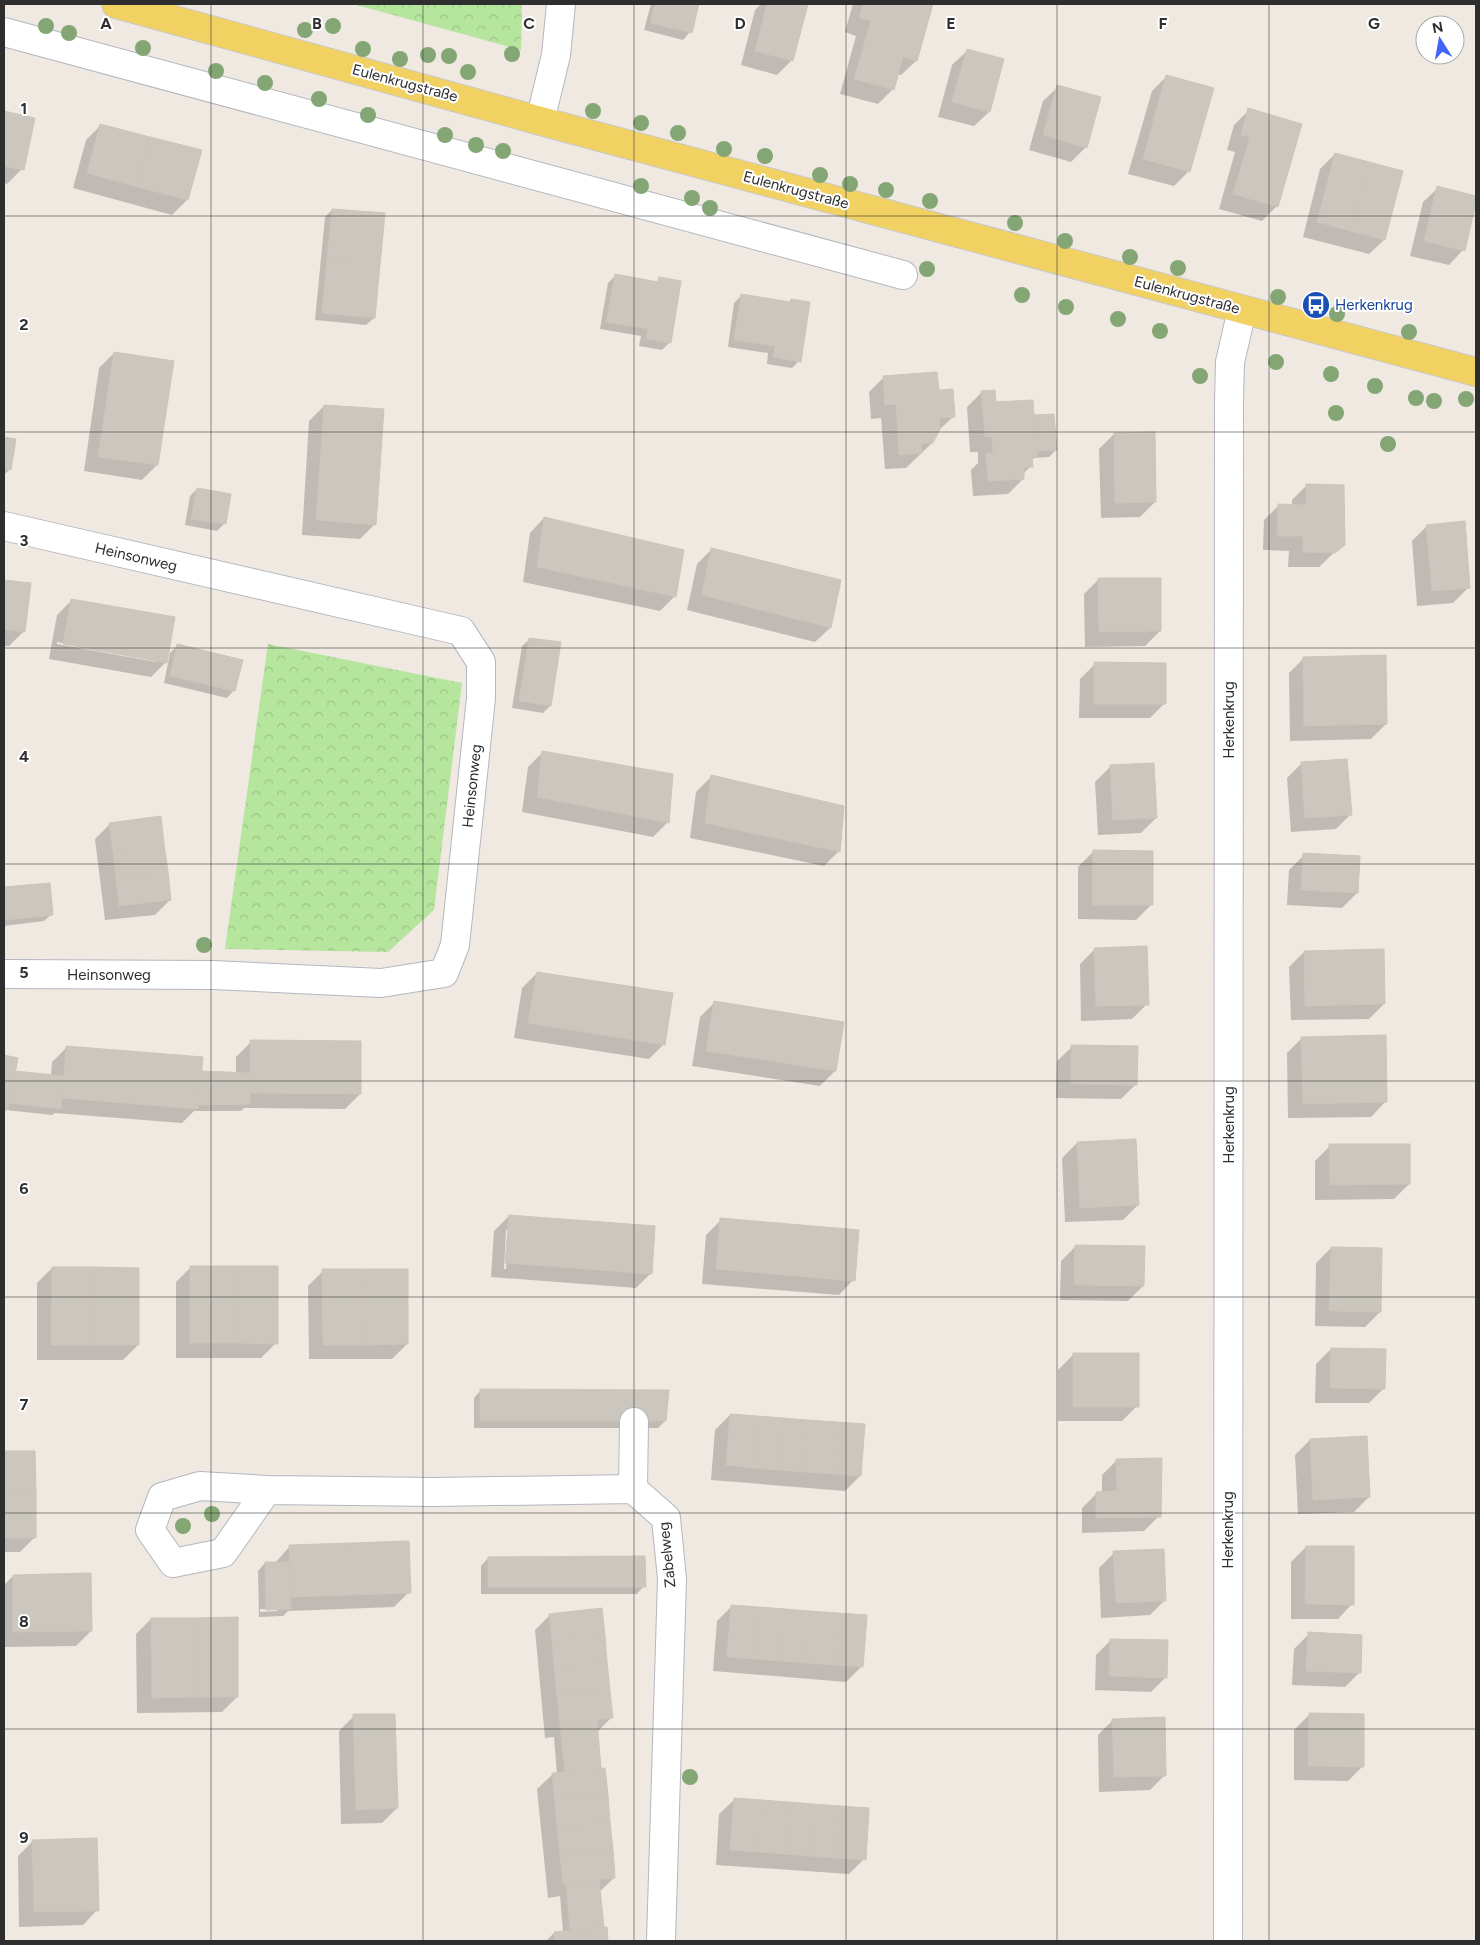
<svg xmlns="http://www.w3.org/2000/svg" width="1480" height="1945" font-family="Figtree,sans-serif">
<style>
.forest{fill:url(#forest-crowns)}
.shadow{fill:#0003;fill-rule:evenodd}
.building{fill:#cbc7bf;stroke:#cbc5ba}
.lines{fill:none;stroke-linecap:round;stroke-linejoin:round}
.minor-casing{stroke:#b4b7c1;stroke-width:30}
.major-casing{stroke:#c9c9c9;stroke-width:30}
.minor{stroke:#fff;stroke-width:28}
.major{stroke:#f2d163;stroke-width:28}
.tree{fill:#84a574}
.grid{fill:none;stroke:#2e2e2e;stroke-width:1;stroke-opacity:0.55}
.labels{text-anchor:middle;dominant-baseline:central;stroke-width:4;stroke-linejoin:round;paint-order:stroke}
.street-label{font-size:15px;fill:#2e2e2e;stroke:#fff}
.transit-label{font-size:15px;fill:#164399;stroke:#fff;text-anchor:start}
.grid-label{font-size:16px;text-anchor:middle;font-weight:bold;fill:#2e2e2e;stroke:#fff;stroke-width:4;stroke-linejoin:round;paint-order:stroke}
</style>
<defs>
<pattern id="forest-crowns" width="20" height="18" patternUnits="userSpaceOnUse" patternTransform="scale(1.25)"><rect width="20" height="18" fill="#b6e59e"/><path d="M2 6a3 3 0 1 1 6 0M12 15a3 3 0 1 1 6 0" fill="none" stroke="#9dc588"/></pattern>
</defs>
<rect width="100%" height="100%" fill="#efe9e1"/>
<g class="forest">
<polygon points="353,4 522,4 521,50"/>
<polygon points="268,644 462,683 434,910 388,952 225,949"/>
</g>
<g class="shadow">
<polygon points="651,4 698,4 690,32 683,40 644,30"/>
<polygon points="761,4 806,4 792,60 777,75 741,65 755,10"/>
<polygon points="853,4 932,4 916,61 901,75 897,74 893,89 878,104 840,94 856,36 845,32"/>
<polygon points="967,51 989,112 974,126 938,117 952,65"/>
<polygon points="1167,76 1189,171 1174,186 1128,174 1152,91"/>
<polygon points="1058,87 1086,147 1071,162 1029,150 1043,101"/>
<polygon points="1249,110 1277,206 1262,221 1219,209 1235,152 1227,150 1234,125"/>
<polygon points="4,112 33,118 22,169 7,184 4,183"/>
<polygon points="101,125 200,151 187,200 172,215 73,188 86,140"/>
<polygon points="1335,154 1384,240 1369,254 1303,237 1320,169"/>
<polygon points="1438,188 1476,197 1463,250 1449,265 1410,256 1423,202"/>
<polygon points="332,210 374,318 366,325 315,320 325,217"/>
<polygon points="615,276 655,283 660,278 670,342 662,350 639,346 641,336 600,329 608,283"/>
<polygon points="742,295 789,303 791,300 799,361 792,368 767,364 768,353 728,347 734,303"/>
<polygon points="114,353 157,465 142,480 84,471 99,368"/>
<polygon points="884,377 937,391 954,416 937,432 932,443 906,468 885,469 881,418 871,419 869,392"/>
<polygon points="982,392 995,404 1033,418 1056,450 1049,457 1034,458 1031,461 1031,466 1023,474 1023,479 1008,494 973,496 971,470 978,463 978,452 970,452 967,407"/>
<polygon points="324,406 375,524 360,539 302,535 309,421"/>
<polygon points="1114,434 1155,502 1140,517 1101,518 1099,449"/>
<polygon points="4,439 14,440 9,470 4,475"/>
<polygon points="1307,485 1343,544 1319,567 1288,567 1289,551 1263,550 1264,520 1279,505 1292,506 1292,500"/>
<polygon points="197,489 225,523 217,531 185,525 190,496"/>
<polygon points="544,518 675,596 660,611 523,582 530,533"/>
<polygon points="1427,526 1468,588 1453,603 1417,606 1412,541"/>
<polygon points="712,549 830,628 815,642 687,610 697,564"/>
<polygon points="1099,579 1160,631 1145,646 1085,647 1084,594"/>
<polygon points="4,581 30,584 24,631 9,646 4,646"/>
<path d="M72 600 166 662 151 677 49 659 57 615ZM57 642 156 660V662L57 644Z"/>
<polygon points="530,639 550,706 543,713 512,708 522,646"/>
<polygon points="177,646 234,690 227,698 164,683 170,653"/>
<polygon points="1304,658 1386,724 1371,739 1290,741 1289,673"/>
<polygon points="1095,664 1165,703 1150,718 1079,718 1080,679"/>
<polygon points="543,752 668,822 653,837 522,812 528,767"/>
<polygon points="1302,763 1351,814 1336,829 1291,832 1287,778"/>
<polygon points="1110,767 1156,818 1141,833 1098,835 1095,782"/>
<polygon points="711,777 839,851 824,866 690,838 696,792"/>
<polygon points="110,824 170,900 155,915 105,920 95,839"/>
<polygon points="1093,852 1151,905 1136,920 1078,919 1078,867"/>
<polygon points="1304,855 1357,893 1342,908 1287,905 1289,870"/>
<polygon points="48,884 52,914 44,921 4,926 4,888"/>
<polygon points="1095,949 1147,1004 1132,1019 1081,1021 1080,964"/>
<polygon points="1304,952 1384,1004 1369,1019 1291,1020 1289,967"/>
<polygon points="537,973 664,1044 649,1059 514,1038 522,988"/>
<polygon points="715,1002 843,1023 835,1071 820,1086 692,1066 700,1017"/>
<polygon points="1302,1038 1385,1102 1371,1117 1288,1118 1287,1053"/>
<polygon points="251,1042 360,1094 345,1109 244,1108 241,1111 194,1111 182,1123 55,1113 52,1115 6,1110 4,1112 4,1056 16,1059 13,1075 51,1076 52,1062 67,1047 200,1072 236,1074 236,1057"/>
<polygon points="1072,1047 1136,1084 1121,1099 1056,1098 1057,1061"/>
<polygon points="1077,1143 1138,1205 1123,1220 1065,1222 1062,1158"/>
<polygon points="1330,1146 1409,1184 1394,1199 1315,1200 1315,1161"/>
<path d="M509 1216 651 1273 636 1288 491 1277 494 1231ZM506 1230H509L506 1269H504Z"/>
<polygon points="721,1220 853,1280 839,1295 702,1284 706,1235"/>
<polygon points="1076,1246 1143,1286 1128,1301 1060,1300 1061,1261"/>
<polygon points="1331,1248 1380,1312 1365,1327 1315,1326 1316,1263"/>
<polygon points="191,1267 276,1343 261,1358 176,1358 176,1282"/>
<polygon points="52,1268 138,1345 123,1360 37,1360 37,1283"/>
<polygon points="323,1271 407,1344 392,1359 309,1359 308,1286"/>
<polygon points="1331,1349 1384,1388 1369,1403 1315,1403 1316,1364"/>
<polygon points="1073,1355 1137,1406 1122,1421 1058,1421 1058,1370"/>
<polygon points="481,1390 665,1421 658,1428 474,1428 474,1398"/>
<polygon points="730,1415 860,1476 845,1491 711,1480 715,1430"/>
<polygon points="1310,1440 1369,1497 1354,1512 1298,1514 1295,1455"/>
<polygon points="4,1452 34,1452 35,1537 20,1552 4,1552"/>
<polygon points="1117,1460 1159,1516 1144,1531 1082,1533 1082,1508 1097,1493 1102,1493 1102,1475"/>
<path d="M290 1546 409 1592 394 1607 288 1611 283 1616 259 1617 258 1571 265 1563H275ZM260 1609H277V1611L260 1612Z"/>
<polygon points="1306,1547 1352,1604 1338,1619 1291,1619 1291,1562"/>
<polygon points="1114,1553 1165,1600 1150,1615 1101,1618 1099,1568"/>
<polygon points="488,1558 644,1586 637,1594 481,1594 481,1566"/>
<polygon points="13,1576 91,1631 76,1646 4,1647 4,1585"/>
<polygon points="732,1606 861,1667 846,1682 713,1671 717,1621"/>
<polygon points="550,1615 611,1718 597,1732 614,1878 599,1892 603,1928 605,1928 607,1941 546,1941 554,1933 563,1932 560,1896 548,1898 537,1789 552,1775 557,1774 554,1737 545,1738 535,1630"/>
<polygon points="151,1619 237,1697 222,1712 137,1713 136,1634"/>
<polygon points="1309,1634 1360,1672 1345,1687 1292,1685 1294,1649"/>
<polygon points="1111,1640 1166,1677 1151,1692 1095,1690 1096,1655"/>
<polygon points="1309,1715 1363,1766 1348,1781 1294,1780 1294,1730"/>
<polygon points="354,1716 397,1808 382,1823 341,1824 339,1731"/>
<polygon points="1113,1720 1165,1775 1150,1790 1099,1792 1098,1735"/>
<polygon points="734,1800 864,1859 849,1874 716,1865 719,1814"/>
<polygon points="33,1841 97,1910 83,1925 19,1927 18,1856"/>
</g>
<g class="building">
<polygon points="655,4 699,4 692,33 650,23"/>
<polygon points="767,4 808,4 793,61 755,51"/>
<polygon points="863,4 933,4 917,61 903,57 894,90 854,79 871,21 859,18"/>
<polygon points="967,49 1004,59 990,112 952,102"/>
<polygon points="1166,75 1214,88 1190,172 1143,159"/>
<polygon points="1057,85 1101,97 1087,148 1043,135"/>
<polygon points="1248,108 1302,124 1278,207 1233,194 1250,137 1241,135"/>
<polygon points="4,111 35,118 24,170 4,166"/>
<polygon points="100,124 150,137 137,187 87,173"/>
<polygon points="150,137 202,150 188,200 137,187"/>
<polygon points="1335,153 1369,162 1350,231 1317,222"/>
<polygon points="1369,162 1403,171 1385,240 1350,231"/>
<polygon points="1437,186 1476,196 1476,202 1465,251 1424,241"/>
<polygon points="332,209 385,213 380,265 327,260"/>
<polygon points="327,260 380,265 375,318 322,313"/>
<polygon points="615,274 658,282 659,277 681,281 671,343 646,339 648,329 606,322"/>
<polygon points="741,294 790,302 791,299 810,302 801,362 773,357 775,346 734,340"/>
<polygon points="114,352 174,361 158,465 98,457"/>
<polygon points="937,372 939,390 953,389 955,417 939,418 940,429 933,443 921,444 922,453 899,455 896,404 885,405 883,376"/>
<polygon points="995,390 996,402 1033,400 1037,457 1032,457 1033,467 1024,467 1024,479 988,481 986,454 993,453 992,437 985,437 981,391"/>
<polygon points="324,405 384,409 376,525 316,520"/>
<polygon points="1054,414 1057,450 1036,451 1034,415"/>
<polygon points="1155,432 1156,502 1115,503 1114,433"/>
<polygon points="4,437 16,439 11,470 4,469"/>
<polygon points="1306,484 1344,485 1345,545 1335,553 1303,552 1303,536 1277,536 1278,504 1306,505"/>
<polygon points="197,488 231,494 226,524 191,519"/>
<polygon points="544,517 684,550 676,597 537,567"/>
<polygon points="1465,521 1470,588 1432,591 1426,525"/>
<polygon points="711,548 841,580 831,628 702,595"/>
<polygon points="1098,578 1161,578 1161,631 1099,632"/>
<polygon points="4,580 31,583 25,632 4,629"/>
<polygon points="71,599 175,617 167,663 63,644"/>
<polygon points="529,638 561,642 551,706 519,701"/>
<polygon points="177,644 243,660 235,691 170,676"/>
<polygon points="1386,655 1387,724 1304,726 1303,657"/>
<polygon points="1094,662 1166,663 1166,704 1094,704"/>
<polygon points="542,751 673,774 669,823 537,797"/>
<polygon points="1347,759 1352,815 1305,818 1301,762"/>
<polygon points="1154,763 1157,818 1113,820 1110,765"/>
<polygon points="711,775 844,806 840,852 705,823"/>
<polygon points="161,816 164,844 113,851 109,823"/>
<polygon points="164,844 168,872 116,879 113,851"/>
<polygon points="1093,850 1153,851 1153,905 1092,905"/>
<polygon points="1303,853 1360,856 1358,893 1301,890"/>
<polygon points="168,872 171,900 119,906 116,879"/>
<polygon points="50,883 53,915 6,920 4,887"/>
<polygon points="1147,946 1149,1005 1096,1006 1094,948"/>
<polygon points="1384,949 1385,1004 1305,1006 1304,951"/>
<polygon points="537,972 673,993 665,1045 528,1023"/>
<polygon points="714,1001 844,1022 836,1071 706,1051"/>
<polygon points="1386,1035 1387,1102 1303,1104 1301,1037"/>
<polygon points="250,1040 361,1041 361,1094 250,1093"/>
<polygon points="1071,1045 1138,1046 1137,1085 1071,1084"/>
<polygon points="66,1046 203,1057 198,1109 62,1098"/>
<polygon points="4,1055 18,1058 8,1109 4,1108"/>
<polygon points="15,1071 64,1076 61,1109 10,1103"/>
<polygon points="201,1071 250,1073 250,1104 198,1105"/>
<polygon points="1136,1139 1139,1205 1080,1208 1077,1142"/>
<polygon points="1329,1144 1410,1144 1410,1184 1330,1185"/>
<polygon points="509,1215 655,1226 652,1274 505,1263"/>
<polygon points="720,1218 859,1230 855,1281 716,1269"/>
<polygon points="1075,1245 1145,1246 1144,1286 1074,1285"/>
<polygon points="1331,1247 1382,1248 1381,1312 1329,1311"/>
<rect x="190" y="1266" width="44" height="77"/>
<polygon points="234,1266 278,1266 278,1344 234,1343"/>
<polygon points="52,1267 95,1267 95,1345 51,1345"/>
<polygon points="95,1267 139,1268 139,1345 95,1345"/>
<polygon points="322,1269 364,1269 365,1345 323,1345"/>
<polygon points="364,1269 408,1269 408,1344 365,1345"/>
<polygon points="1331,1348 1386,1349 1385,1389 1330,1388"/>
<rect x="1073" y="1353" width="66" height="54"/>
<polygon points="480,1389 669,1390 666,1421 480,1421"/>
<polygon points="730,1414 757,1416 753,1468 726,1465"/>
<polygon points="757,1416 783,1418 780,1470 753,1468"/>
<polygon points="783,1418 807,1420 804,1472 780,1470"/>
<polygon points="807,1420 836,1422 833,1474 804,1472"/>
<polygon points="836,1422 865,1424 861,1476 833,1474"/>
<polygon points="1367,1436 1370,1497 1313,1500 1310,1439"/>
<polygon points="4,1451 35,1451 36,1494 4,1494"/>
<polygon points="1162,1458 1161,1517 1096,1518 1096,1492 1117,1491 1116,1459"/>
<rect x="4" y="1494" width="32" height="44"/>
<polygon points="409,1541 411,1593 352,1595 351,1543"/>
<polygon points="351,1543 352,1595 291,1597 289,1545"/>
<polygon points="1306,1546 1354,1546 1354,1605 1305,1604"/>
<polygon points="1164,1549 1166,1601 1116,1603 1113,1551"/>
<polygon points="645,1556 646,1587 488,1587 488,1557"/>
<polygon points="265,1562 290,1562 291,1609 266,1610"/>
<polygon points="91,1573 92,1631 13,1632 13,1575"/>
<polygon points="731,1605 759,1607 755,1659 727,1657"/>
<polygon points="759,1607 785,1609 781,1661 755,1659"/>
<polygon points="602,1608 605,1636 552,1641 549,1614"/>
<polygon points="785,1609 809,1611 806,1663 781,1661"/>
<polygon points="809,1611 838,1613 834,1665 806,1663"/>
<polygon points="838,1613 867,1615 863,1667 834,1665"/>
<polygon points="238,1617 238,1697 196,1697 196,1618"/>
<polygon points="151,1618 196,1618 196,1697 152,1698"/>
<polygon points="1308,1632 1362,1635 1361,1673 1306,1671"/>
<polygon points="605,1636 607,1662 554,1667 552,1641"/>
<polygon points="1110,1639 1168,1640 1167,1678 1109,1676"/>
<polygon points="607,1662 610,1691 557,1696 554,1667"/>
<polygon points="610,1691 613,1718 560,1724 557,1696"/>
<polygon points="1309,1713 1364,1714 1364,1767 1308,1766"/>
<polygon points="353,1714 395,1714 398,1808 356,1810"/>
<polygon points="1165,1717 1166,1776 1114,1777 1112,1719"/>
<polygon points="597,1720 601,1769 565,1772 560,1724"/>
<polygon points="605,1768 608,1795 555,1800 552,1773"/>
<polygon points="608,1795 610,1822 557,1827 555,1800"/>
<polygon points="734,1798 762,1800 758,1852 730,1850"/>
<polygon points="762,1800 788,1802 784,1854 758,1852"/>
<polygon points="788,1802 813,1804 809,1856 784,1854"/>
<polygon points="813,1804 840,1806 837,1858 809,1856"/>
<polygon points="840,1806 869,1808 866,1860 837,1858"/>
<polygon points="610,1822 613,1850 560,1855 557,1827"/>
<polygon points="97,1838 99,1911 34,1912 32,1840"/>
<polygon points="613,1850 615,1878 563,1883 560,1855"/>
<polygon points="599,1880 604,1927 570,1930 566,1883"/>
<polygon points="607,1927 608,1941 555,1941 554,1932"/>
</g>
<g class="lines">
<defs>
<g id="minor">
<polyline points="4,32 903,275"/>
<polyline points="540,121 556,55 561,4"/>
<polyline points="4,526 461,631 481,662 481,698 455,945 444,973 381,983 213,975 4,974"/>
<polyline points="633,1489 634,1422"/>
<polyline points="267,1490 223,1553 173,1563 150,1530 162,1497 200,1486 267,1490 435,1492 633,1489 666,1518 672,1579 661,1941"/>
<polyline points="1228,1941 1229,401 1230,362 1242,310"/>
</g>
<polyline id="major" points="116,4 559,126 1476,372"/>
</defs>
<use href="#minor" class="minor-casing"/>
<use href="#major" class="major-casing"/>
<use href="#minor" class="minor"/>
<use href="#major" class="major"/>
</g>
<g class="tree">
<circle cx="46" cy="26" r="8"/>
<circle cx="333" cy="26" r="8"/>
<circle cx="305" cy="30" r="8"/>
<circle cx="69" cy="33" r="8"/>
<circle cx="143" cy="48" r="8"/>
<circle cx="363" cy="49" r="8"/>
<circle cx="512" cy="54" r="8"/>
<circle cx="428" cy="55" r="8"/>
<circle cx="449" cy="56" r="8"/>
<circle cx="400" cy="59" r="8"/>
<circle cx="216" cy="71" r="8"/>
<circle cx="468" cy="72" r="8"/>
<circle cx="265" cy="83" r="8"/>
<circle cx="319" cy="99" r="8"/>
<circle cx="593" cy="111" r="8"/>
<circle cx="368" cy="115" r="8"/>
<circle cx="641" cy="123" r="8"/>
<circle cx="678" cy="133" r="8"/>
<circle cx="445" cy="135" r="8"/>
<circle cx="476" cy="145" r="8"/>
<circle cx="724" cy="149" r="8"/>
<circle cx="503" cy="151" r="8"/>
<circle cx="765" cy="156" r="8"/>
<circle cx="820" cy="175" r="8"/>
<circle cx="850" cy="184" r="8"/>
<circle cx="641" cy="186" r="8"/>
<circle cx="886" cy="190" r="8"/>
<circle cx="692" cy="198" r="8"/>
<circle cx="930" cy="201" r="8"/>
<circle cx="710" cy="208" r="8"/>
<circle cx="1015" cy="223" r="8"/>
<circle cx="1065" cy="241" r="8"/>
<circle cx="1130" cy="257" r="8"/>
<circle cx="1178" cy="268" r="8"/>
<circle cx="927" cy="269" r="8"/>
<circle cx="1022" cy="295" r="8"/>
<circle cx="1278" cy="297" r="8"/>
<circle cx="1066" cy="307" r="8"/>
<circle cx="1337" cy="314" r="8"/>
<circle cx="1118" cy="319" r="8"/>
<circle cx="1160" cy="331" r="8"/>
<circle cx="1409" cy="332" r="8"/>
<circle cx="1276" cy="362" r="8"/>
<circle cx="1331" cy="374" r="8"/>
<circle cx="1200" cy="376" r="8"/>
<circle cx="1375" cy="386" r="8"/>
<circle cx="1416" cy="398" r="8"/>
<circle cx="1466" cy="399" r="8"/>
<circle cx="1434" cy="401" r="8"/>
<circle cx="1336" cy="413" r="8"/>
<circle cx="1388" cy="444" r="8"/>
<circle cx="204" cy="945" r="8"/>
<circle cx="212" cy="1514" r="8"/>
<circle cx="183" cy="1526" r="8"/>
<circle cx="690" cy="1777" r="8"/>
</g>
<path class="grid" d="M211 4V1941M423 4V1941M634 4V1941M846 4V1941M1057 4V1941M1269 4V1941M4 216H1476M4 432H1476M4 648H1476M4 864H1476M4 1081H1476M4 1297H1476M4 1513H1476M4 1729H1476"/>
<defs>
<symbol id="bus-disc" viewBox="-11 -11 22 22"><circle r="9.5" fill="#1a4fb4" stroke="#fff"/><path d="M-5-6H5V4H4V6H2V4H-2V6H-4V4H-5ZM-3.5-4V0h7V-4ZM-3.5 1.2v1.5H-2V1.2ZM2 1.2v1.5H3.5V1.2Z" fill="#fff"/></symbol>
</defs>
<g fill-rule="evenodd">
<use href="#bus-disc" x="1300" y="289" width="32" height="32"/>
</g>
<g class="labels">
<g class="street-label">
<text transform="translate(405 83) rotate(15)">Eulenkrugstraße</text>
<text transform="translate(796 190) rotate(15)">Eulenkrugstraße</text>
<text transform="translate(1187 295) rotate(15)">Eulenkrugstraße</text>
<text transform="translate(136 557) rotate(13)">Heinsonweg</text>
<text transform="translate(1229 720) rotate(-90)">Herkenkrug</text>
<text transform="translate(472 786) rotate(-84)">Heinsonweg</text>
<text x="109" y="975">Heinsonweg</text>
<text transform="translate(1229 1125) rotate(-90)">Herkenkrug</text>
<text transform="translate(1228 1530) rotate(-90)">Herkenkrug</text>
<text transform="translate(667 1555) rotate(-96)">Zabelweg</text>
</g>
<g class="transit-label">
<text x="1335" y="305">Herkenkrug</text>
</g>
</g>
<g class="grid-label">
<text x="106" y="29">A</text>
<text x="317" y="29">B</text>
<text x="529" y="29">C</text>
<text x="740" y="29">D</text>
<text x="951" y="29">E</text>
<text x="1163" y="29">F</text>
<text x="1374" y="29">G</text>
<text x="24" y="114">1</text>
<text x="24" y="330">2</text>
<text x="24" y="546">3</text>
<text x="24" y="762">4</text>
<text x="24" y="978">5</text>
<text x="24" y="1194">6</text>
<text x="24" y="1410">7</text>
<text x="24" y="1627">8</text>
<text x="24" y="1843">9</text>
</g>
<rect width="1480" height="1945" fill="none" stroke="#2e2e2e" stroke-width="10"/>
<g transform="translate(1440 40) rotate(349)"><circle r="24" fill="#ffffff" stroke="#ababab"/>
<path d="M0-4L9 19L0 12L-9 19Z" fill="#4264fb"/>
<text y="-8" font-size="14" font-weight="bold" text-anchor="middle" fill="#2e2e2e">N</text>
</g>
</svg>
